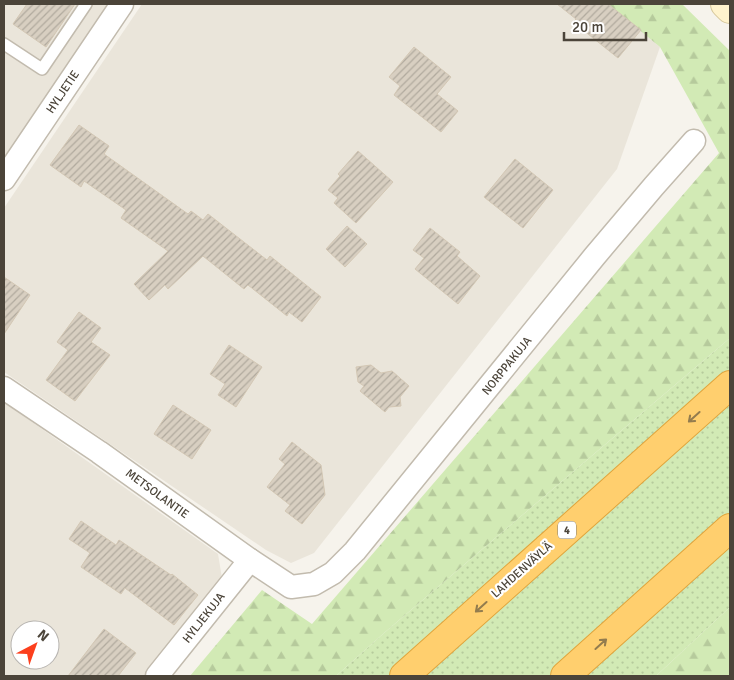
<svg xmlns="http://www.w3.org/2000/svg" width="734" height="680" font-family="Signika,sans-serif">
<style>
.residential{fill:#eae5da;fill-rule:evenodd}
.grass{fill:url(#grass-dots)}
.forest{fill:url(#forest-firs)}
.building{fill:url(#building-hatch);stroke:#d3c7b4}
.lines{fill:none;stroke-linecap:round;stroke-linejoin:round}
.lane-casing{stroke:#c2bbae;stroke-width:14}
.street-casing{stroke:#c2bbae;stroke-width:25}
.secondary-casing{stroke:#d6c79b;stroke-width:30}
.highway-casing{stroke:#e0a43c;stroke-width:30}
.lane{stroke:#fff;stroke-width:11}
.street{stroke:#fff;stroke-width:22}
.secondary{stroke:#fff3cd;stroke-width:28}
.highway{stroke:#ffcf6e;stroke-width:28}
.oneway{stroke:#937c4e}
.labels{text-anchor:middle;dominant-baseline:central;stroke-width:4.5;stroke-linejoin:round;paint-order:stroke}
.shield{fill:#fff;stroke:#817c74;stroke-width:1}
.shield-label{font-size:11px;font-weight:bold;fill:#4b4439}
.street-label{font-size:12px;fill:#4b4439;stroke:#fff}
</style>
<defs>
<pattern id="grass-dots" width="8" height="8" patternUnits="userSpaceOnUse" patternTransform="scale(1.25)"><rect width="8" height="8" fill="#d2eab5"/><path d="M2 2h.1M6 6h.1" fill="none" stroke="#b6ca9c" stroke-width="1.8" stroke-linecap="round"/></pattern>
<pattern id="forest-firs" width="22" height="20" patternUnits="userSpaceOnUse" patternTransform="scale(1.25)"><rect width="22" height="20" fill="#d2eab5"/><path d="M5 1l3.5 6h-7zM16 11l3.5 6h-7z" fill="#b6ca9c"/></pattern>
<pattern id="building-hatch" width="6" height="6" patternUnits="userSpaceOnUse" patternTransform="scale(1.25)"><rect width="6" height="6" fill="#d8cfc1"/><path d="M-1 1l2-2M0 6l6-6M5 7l2-2" fill="none" stroke="#b1aa9e"/></pattern>
</defs>
<rect width="100%" height="100%" fill="#f6f3ec"/>
<g class="residential">
<polygon points="4,4 109,4 4,160"/>
<polygon points="142,4 608,4 660,47 617,169 314,553 291,563 266,550 4,372 4,208"/>
<path d="M4 402 218 554 222 578 209 598 145 676H4ZM20 630H50V660H20Z"/>
</g>
<polygon class="grass" points="730,338 730,607 656,676 336,676 384,633"/>
<g class="forest">
<polygon points="608,4 682,4 730,51 730,338 384,633 336,676 190,676 262,590 312,624 719,153 660,47"/>
<polygon points="730,607 730,676 656,676"/>
</g>
<g class="building">
<polygon points="27,4 75,4 46,47 13,24"/>
<polygon points="557,4 608,4 641,30 618,58 573,22 576,19"/>
<polygon points="414,47 451,77 437,94 458,111 441,132 394,95 400,86 389,77"/>
<polygon points="79,125 109,146 104,154 188,214 191,211 203,220 208,214 267,260 270,256 321,297 302,322 289,312 287,316 248,285 244,289 203,256 168,289 165,285 149,300 134,284 168,251 121,218 126,210 84,181 81,187 50,165"/>
<polygon points="358,151 393,182 356,223 334,203 338,198 328,190 340,176 338,174"/>
<polygon points="515,159 553,190 523,228 484,197"/>
<polygon points="347,226 367,244 345,267 326,249"/>
<polygon points="430,228 460,252 457,256 480,276 458,304 415,269 424,258 413,250"/>
<polygon points="4,277 30,295 4,334"/>
<polygon points="79,312 101,328 91,342 110,355 75,401 46,380 68,350 57,342"/>
<polygon points="229,345 262,367 236,407 218,395 225,384 210,374"/>
<polygon points="371,365 381,373 392,371 409,386 400,397 401,406 389,407 385,412 360,391 364,386 358,382 356,367"/>
<polygon points="173,405 211,430 192,459 154,434"/>
<polygon points="292,442 321,465 325,495 302,524 285,511 290,505 267,487 285,464 279,459"/>
<polygon points="81,521 116,545 119,540 171,575 172,574 198,595 174,625 125,588 121,594 81,567 90,553 69,539"/>
<polygon points="104,629 136,653 118,676 68,676"/>
</g>
<g class="lines">
<defs>
<polyline id="lane" points="4,44 42,69 86,4"/>
<g id="street">
<polyline points="4,179 122,4"/>
<polyline points="4,388 99,452 250,560 291,587 314,584 333,573 355,551 594,257 654,186 694,141"/>
<polyline points="157,676 250,560"/>
</g>
<polyline id="secondary" points="725,4 730,9"/>
<g id="highway">
<polyline points="404,676 730,385"/>
<polyline points="565,676 730,528"/>
</g>
</defs>
<use href="#lane" class="lane-casing"/>
<use href="#street" class="street-casing"/>
<use href="#secondary" class="secondary-casing"/>
<use href="#highway" class="highway-casing"/>
<use href="#lane" class="lane"/>
<use href="#street" class="street"/>
<use href="#secondary" class="secondary"/>
<use href="#highway" class="highway"/>
</g>
<defs><path id="oneway-shaft" d="M-6 0H5M1.5-3L5.5 0L1.5 3" fill="none" stroke-width="1.6" stroke-linecap="round" stroke-linejoin="round" transform="scale(1.25)"/></defs>
<g class="oneway">
<use href="#oneway-shaft" transform="translate(694 417) rotate(138)"/>
<use href="#oneway-shaft" transform="translate(481 607) rotate(138)"/>
<use href="#oneway-shaft" transform="translate(601 644) rotate(-42)"/>
</g>
<g class="labels">
<rect class="shield" x="558" y="521.5" width="18" height="17" rx="4"/>
<g class="shield-label">
<text x="567" y="530">4</text>
</g>
<g class="street-label">
<text transform="translate(63 92) rotate(-56)">HYLJETIE</text>
<text transform="translate(507 366) rotate(-51)">NORPPAKUJA</text>
<text transform="translate(157 494) rotate(36)">METSOLANTIE</text>
<text transform="translate(522 570) rotate(-42)">LAHDENVÄYLÄ</text>
<text transform="translate(204 618) rotate(-52)">HYLJEKUJA</text>
</g>
</g>
<rect width="734" height="680" fill="none" stroke="#4b4439" stroke-width="10"/>
<g transform="translate(35 645) rotate(41)"><circle r="24" fill="#ffffff" stroke="#b7b4b0"/>
<path d="M0-4L9 19L0 12L-9 19Z" fill="#fc3f1d"/>
<text y="-8" font-size="14" font-weight="bold" text-anchor="middle" fill="#4b4439">N</text>
</g>
<path d="M564 32v8h82v-8" fill="none" stroke="#4b4439" stroke-width="2.5"/>
<text x="572" y="32" font-size="15" fill="#4b4439" stroke="#ffffff" stroke-width="4" paint-order="stroke">20 m</text>
</svg>
